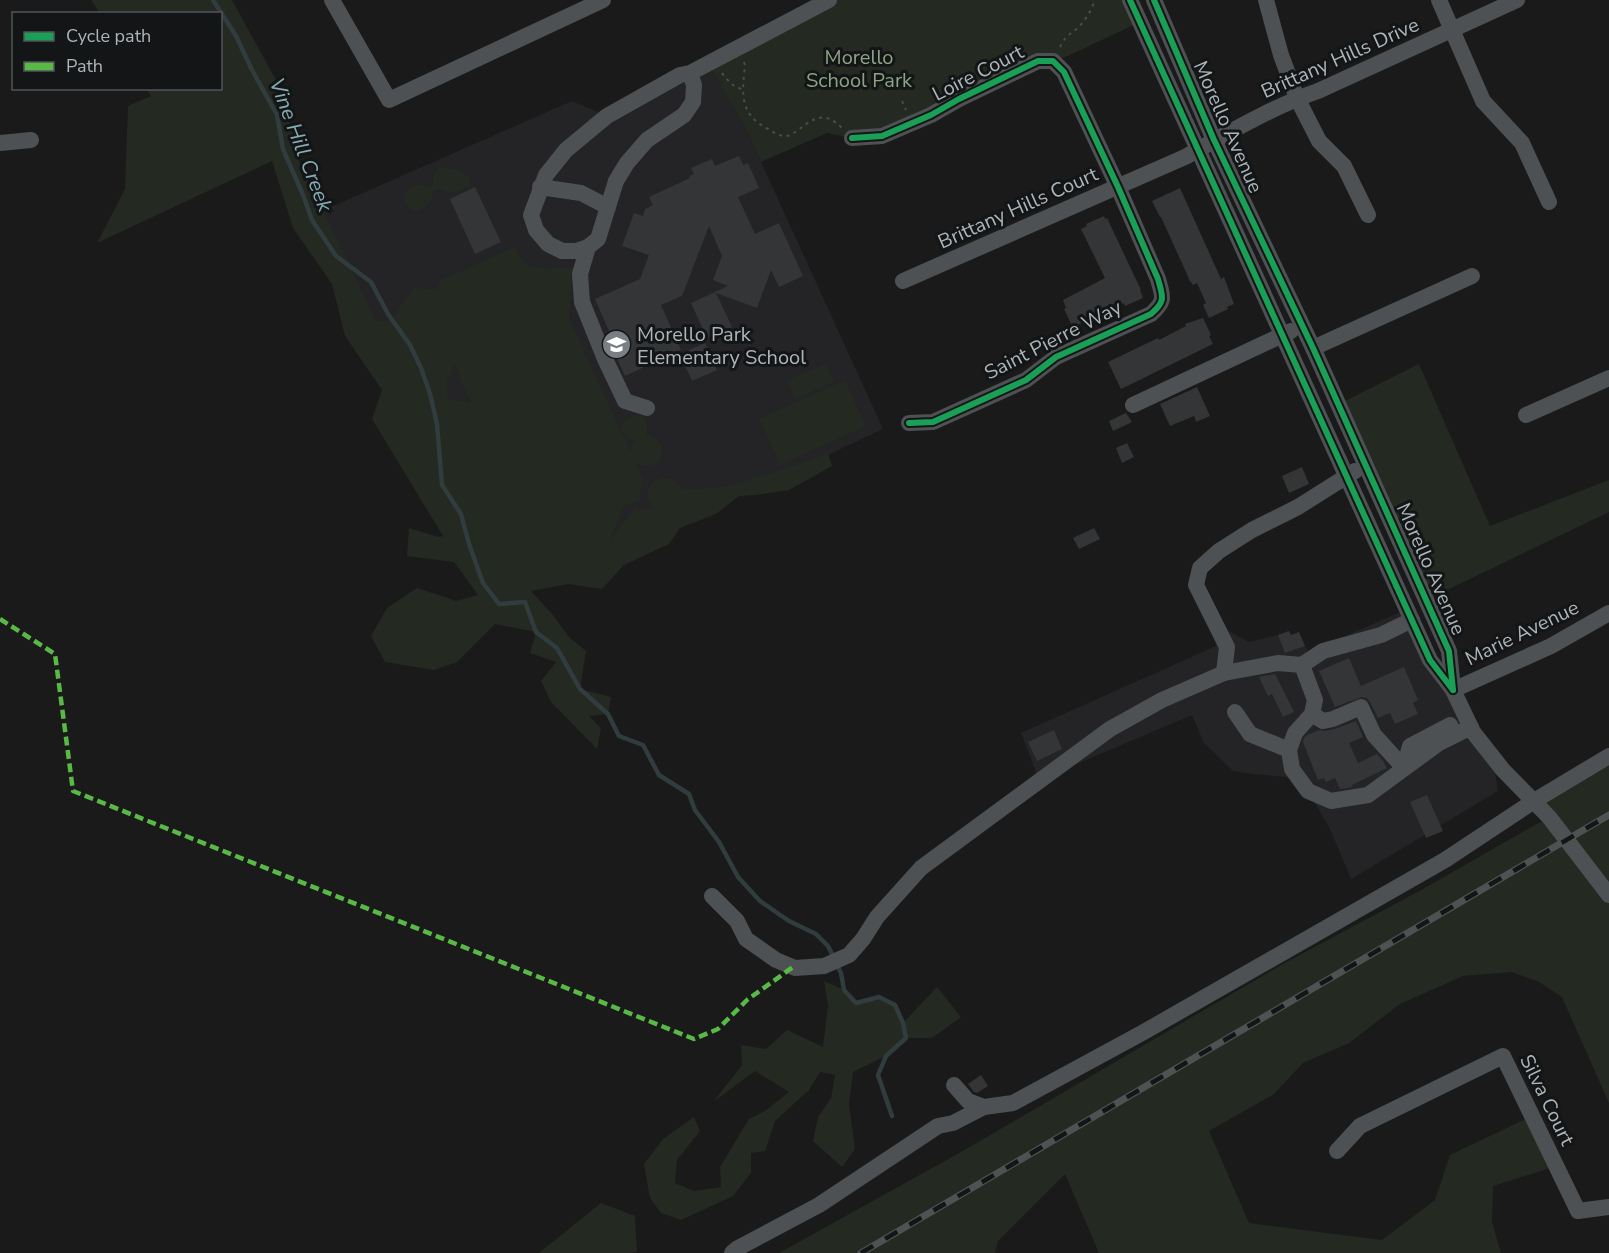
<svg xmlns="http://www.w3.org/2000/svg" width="1609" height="1253" font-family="'Nunito Sans',sans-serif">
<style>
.built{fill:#242426}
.green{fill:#242922;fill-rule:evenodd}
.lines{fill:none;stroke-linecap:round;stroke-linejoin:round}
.stream{stroke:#303c3d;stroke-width:4.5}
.building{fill:#343536}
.path{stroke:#4a4c4e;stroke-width:2;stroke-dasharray:3 4.5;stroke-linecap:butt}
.minor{stroke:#4e5153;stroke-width:16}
.rail-casing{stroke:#4f5152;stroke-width:7}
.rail{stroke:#141516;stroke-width:4.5;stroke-dasharray:14;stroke-linecap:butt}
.quiet{stroke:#58b947;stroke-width:4.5;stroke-dasharray:9 4.5;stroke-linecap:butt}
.cycleway-casing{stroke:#141516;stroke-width:10}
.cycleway{stroke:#1a9f57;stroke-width:6}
.labels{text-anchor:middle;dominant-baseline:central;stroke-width:6;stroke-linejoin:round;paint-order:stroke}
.park-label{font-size:20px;fill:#8da484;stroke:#141516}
.street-label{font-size:20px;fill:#acb5ba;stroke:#141516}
.poi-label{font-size:20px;fill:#acb5ba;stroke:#141516;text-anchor:start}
.water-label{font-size:21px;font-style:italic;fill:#85acb3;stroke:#141516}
</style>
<rect width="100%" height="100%" fill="#1a1a1a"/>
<g class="built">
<polygon points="708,64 746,129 883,429 601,561 510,600 322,211 572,101 607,116"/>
<polygon points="1407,609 1492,755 1498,791 1351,879 1330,829 1307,790 1286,777 1253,774 1233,771 1204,743 1192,715 1039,780 1021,733 1216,646 1215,634 1225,629 1249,642 1278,635 1289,631 1291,635 1299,632 1305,646 1309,652"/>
</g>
<g class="green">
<path d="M91 0H232L282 91 299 161 376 321H393L401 305 414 288 437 289 441 280 515 247C517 251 519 256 523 260 533 272 556 267 570 268L573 272 569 318 630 451 635 441C596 427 656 395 646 434 676 443 661 476 636 463L643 480 639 501 623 506 610 540 635 508 655 510C633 488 667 462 682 490L731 486 828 454 832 466 789 490 756 495 739 496 716 514 680 528 669 544 624 565 602 589 568 584 531 591 553 615 569 637 586 651 580 689 611 697 608 714 589 716 601 728 597 749 551 702 541 681 556 662 530 653 536 632 495 624 457 662 434 670 385 662 371 636 387 608 417 588 456 601 478 595 454 562 407 556 409 528 439 537 443 536 372 419 382 390 345 336 332 284 293 228 272 161 97 243 125 189 128 106 151 96 146 89 220 88V14L100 13ZM455 365 471 403H470L448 399 447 380Z"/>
<polygon points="829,0 1130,0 1140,22 1070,55 959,99 852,138 827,133 761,162 746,129 708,64"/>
<path d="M440 167 456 170 468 176 470 181 468 186C454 194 453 195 438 188L433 191C433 201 427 207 418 211 400 210 401 188 416 185 420 184 426 186 431 187L433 184V176Z"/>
<polygon points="826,364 834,382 795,399 787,380"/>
<polygon points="1419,364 1490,526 1609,480 1609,512 1426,600 1339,404"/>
<polygon points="845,380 866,426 780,465 759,419"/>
<polygon points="1609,756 1609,1103 1562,997 1539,982 1512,972 1463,976 1400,1004 1349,1043 1303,1063 1274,1094 1209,1131 1249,1223 1382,1240 1435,1200 1450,1155 1532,1116 1556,1166 1493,1186 1492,1222 1501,1253 1099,1253 1065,1174 998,1241 995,1253 779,1253 961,1152 1283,964 1421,890 1549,817 1534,801"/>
<polygon points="824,981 844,990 856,1003 879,997 895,1005 903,1023 937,987 961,1017 932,1038 906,1038 886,1056 853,1072 849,1104 855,1149 842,1167 813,1141 818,1117 831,1098 835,1075 820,1072 809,1090 775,1121 765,1151 751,1153 751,1173 733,1196 681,1220 661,1213 650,1198 644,1164 663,1139 694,1117 700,1131 677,1160 675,1183 694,1191 721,1187 720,1167 749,1119 765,1111 789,1092 755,1071 713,1102 742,1065 741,1045 766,1049 787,1030 823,1047 828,1006"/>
<polygon points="601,1203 635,1216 637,1252 629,1253 539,1253"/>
</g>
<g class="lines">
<g class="stream">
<polyline points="213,0 236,36 252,70 277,115 283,149 303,195 312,220 336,256 371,282 388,314 410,345 421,368 430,394 437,424 442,485 461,514 469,544 483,583 499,604 525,602 536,632 557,648 580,689 608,714 619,736 643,745 659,775 689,794 695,810 719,842 738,877 760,901 789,921 816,934 828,946 834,958"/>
<polyline points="837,965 841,973 844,990 856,1003 879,997 895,1005 903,1023 906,1038 886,1056 878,1075 892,1116"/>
</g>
</g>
<g class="building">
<polygon points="739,156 743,165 748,163 759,188 738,197 755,234 779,223 803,276 779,287 771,270 757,308 716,293 732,327 707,338 691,303 728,286 713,280 722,256 709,226 682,296 661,305 681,350 625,376 608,339 612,338 595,299 640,279 649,255 622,246 634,213 643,216 645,209 653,205 649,197 690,178 689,176 694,174 691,168 712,159 715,166"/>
<polygon points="475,187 501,242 475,254 450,199"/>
<polygon points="1180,188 1221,279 1224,277 1234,304 1227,307 1228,309 1209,318 1203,305 1206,303 1197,283 1193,285 1190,281 1161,217 1160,217 1152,201"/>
<polygon points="1104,216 1105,219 1107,218 1141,290 1140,290 1143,298 1125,306 1124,303 1118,306 1117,303 1086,318 1087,320 1073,328 1065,311 1064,309 1066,308 1063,300 1105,278 1081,229 1087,226 1086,224"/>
<polygon points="1203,318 1211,335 1209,336 1213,344 1121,389 1108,362 1158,338 1159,340 1186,326 1185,324"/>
<polygon points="705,343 717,370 692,381 680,354"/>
<polygon points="1197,387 1210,416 1196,422 1194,416 1170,426 1160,404"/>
<polygon points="1126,413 1132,422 1113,431 1109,421"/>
<polygon points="1127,443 1134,457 1122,463 1116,448"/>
<polygon points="1302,467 1309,484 1289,493 1282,476"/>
<polygon points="1094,528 1100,539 1079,549 1073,538"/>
<polygon points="1289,631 1291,635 1299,632 1305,646 1285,653 1278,635"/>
<polygon points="1349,658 1361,686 1404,667 1418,700 1413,703 1418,714 1395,724 1390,713 1378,718 1370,702 1367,698 1362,697 1335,707 1319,671"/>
<polygon points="1275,674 1294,712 1283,717 1272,694 1268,696 1259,677"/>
<polygon points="1356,721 1363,737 1349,743 1358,763 1377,754 1383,761 1387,768 1352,785 1353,787 1340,789 1335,778 1326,782 1324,778 1318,780 1303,742 1304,738 1307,735 1319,730 1325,731 1335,729"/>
<polygon points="1054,730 1062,749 1037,761 1028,742"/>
<polygon points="1427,795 1443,831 1426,838 1410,802"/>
<polygon points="981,1075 988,1086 977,1093 974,1092 968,1084"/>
</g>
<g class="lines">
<g class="path">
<path d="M1060 47C1067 32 1075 33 1083 22 1088 16 1092 8 1095 0"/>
<path d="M744 62 745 65C742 94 739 114 768 129 773 132 779 136 785 136 790 136 794 133 798 130 815 117 825 111 842 128"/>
<polyline points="722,73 731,84 743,90"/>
<polyline points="902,101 906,110"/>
</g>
<g class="minor">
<polyline points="332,0 389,100 603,0"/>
<polyline points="1130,0 1430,660 1453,690 1473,732 1503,770 1549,817 1609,895"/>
<polyline points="1154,0 1214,140 1313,348 1449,651 1453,689"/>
<polyline points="1266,0 1281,55 1297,98 1319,141 1344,166 1368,215"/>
<polyline points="1439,0 1483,101 1522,143 1549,202"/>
<polyline points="690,73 694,85 693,102 684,115 647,140 627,163 616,181 598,239 588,247 576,251 562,251 548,244 536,230 531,215 546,175 566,150 607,116 680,75 690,73 829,0"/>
<path d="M852 138 882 136 931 115 959 99 1038 61H1053L1064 72 1118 187 1158 279C1163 297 1166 301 1151 314L1056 357 1026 380 933 422 909 423"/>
<polyline points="0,143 31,140"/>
<polyline points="540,187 581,193 608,207"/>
<polyline points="588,247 580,274 582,302 605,359 625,401 647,408"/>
<path d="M903 281 1185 157C1228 133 1272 107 1318 91L1517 0"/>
<polyline points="1313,348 1472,276"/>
<polyline points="1133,405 1291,331"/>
<polyline points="1526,415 1609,378"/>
<polyline points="1302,665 1315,700 1312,714 1295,733 1289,750 1292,769 1308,791 1331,801 1368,795 1439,743 1471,727"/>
<polyline points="1224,673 1227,647 1196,585 1200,568 1219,551 1252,530 1298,507 1355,471"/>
<polyline points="1453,690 1551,646 1609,613"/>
<polyline points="1235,712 1250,734 1289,750"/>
<polyline points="1312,714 1323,721 1333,719 1361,707 1374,735 1404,768"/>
<polyline points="1404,768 1410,746 1450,725"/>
<polyline points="712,896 737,921 746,939 776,960 795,968 824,966 849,955 863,939 877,917 921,868 1110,729 1162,700 1224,673 1278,663 1302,665 1323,651 1381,635 1412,620"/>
<polyline points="954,1085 968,1101 984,1107 1013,1103 1142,1033 1445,860 1534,801 1609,756"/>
<polyline points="1337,1151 1360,1126 1503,1056 1578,1211 1609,1207"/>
<polyline points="732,1253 738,1248 819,1205 938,1126 953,1123 984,1107"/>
</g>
<defs>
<polyline id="rail" points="861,1253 1609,815"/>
</defs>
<use href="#rail" class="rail-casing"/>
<use href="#rail" class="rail"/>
<polyline class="quiet" points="0,619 55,654 73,791 694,1039 718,1029 747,1000 793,967"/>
<defs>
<g id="cycleway">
<polyline points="1130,0 1430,660 1453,690"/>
<polyline points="1154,0 1214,140 1313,348 1449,651 1453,690"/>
<path d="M852 138 882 136 931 115 959 99 1038 61H1053L1064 72 1118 187 1158 279C1163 297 1166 301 1151 314L1056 357 1026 380 933 422 909 423"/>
</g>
</defs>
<use href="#cycleway" class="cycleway-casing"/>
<use href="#cycleway" class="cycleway"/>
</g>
<defs>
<symbol id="school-disc" viewBox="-11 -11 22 22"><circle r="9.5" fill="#797f82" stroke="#141516"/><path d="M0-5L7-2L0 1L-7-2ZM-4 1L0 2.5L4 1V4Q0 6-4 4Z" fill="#fff"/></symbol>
</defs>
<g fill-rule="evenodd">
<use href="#school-disc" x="600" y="328" width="33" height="33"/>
</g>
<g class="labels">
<g class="park-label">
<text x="859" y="57">Morello<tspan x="859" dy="23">School Park</tspan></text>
</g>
<g class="street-label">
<text transform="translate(1340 58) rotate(-24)">Brittany Hills Drive</text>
<text transform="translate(978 73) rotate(-27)">Loire Court</text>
<text transform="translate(1228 127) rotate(66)">Morello Avenue</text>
<text transform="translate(1018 208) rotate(-24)">Brittany Hills Court</text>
<text transform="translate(1053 340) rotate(-27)">Saint Pierre Way</text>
<text transform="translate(1431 569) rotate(66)">Morello Avenue</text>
<text transform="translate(1522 633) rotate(-26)">Marie Avenue</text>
<text transform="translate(1547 1100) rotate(64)">Silva Court</text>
</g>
<g class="poi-label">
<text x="637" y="334">Morello Park<tspan x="637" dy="23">Elementary School</tspan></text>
</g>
<g class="water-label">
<text transform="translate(301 145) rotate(69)">Vine Hill Creek</text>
</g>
</g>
<rect x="12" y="12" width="210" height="78" fill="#141516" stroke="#515558" stroke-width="1.5"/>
<rect x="24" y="32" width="30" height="9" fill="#1a9f57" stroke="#515558" stroke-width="1.5"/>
<text x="66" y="42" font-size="18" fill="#acb5ba">Cycle path</text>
<rect x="24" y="62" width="30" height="9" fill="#58b947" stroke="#515558" stroke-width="1.5"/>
<text x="66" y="72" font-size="18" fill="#acb5ba">Path</text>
</svg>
